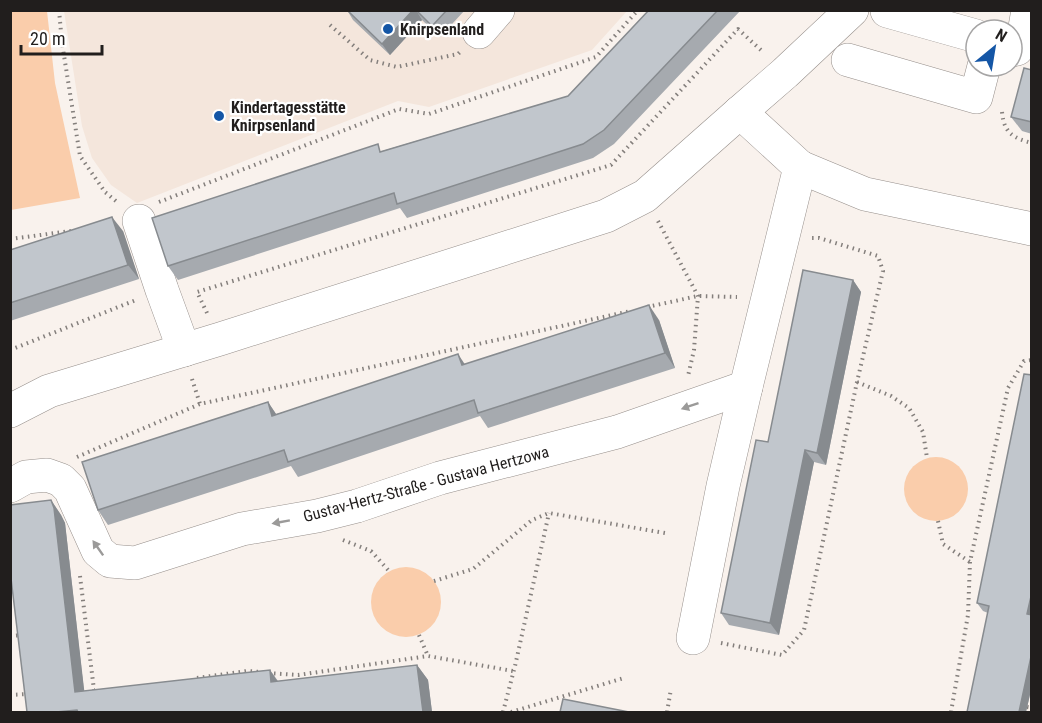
<svg xmlns="http://www.w3.org/2000/svg" width="1042" height="723" font-family="'Roboto Condensed',sans-serif">
<style>
.built{fill:#f4e6dc}
.green{fill:#facdab}
.lines{fill:none;stroke-linecap:round;stroke-linejoin:round}
.minor-casing{stroke:#968f8b;stroke-width:34}
.path{stroke:#847f7c;stroke-width:4;stroke-dasharray:1.5 4.5;stroke-linecap:butt}
.minor{stroke:#fff;stroke-width:33}
.wall{fill:#a6aaaf}
.shaded-wall{fill:#878b8f}
.building{fill:#c1c6cc;stroke:#878b8f;stroke-width:1.5}
.oneway{fill:#9b9a99}
.poi-dot{fill:#1456a6;stroke:#fff;stroke-width:2}
.labels{text-anchor:middle;dominant-baseline:central;stroke-width:4.5;stroke-linejoin:round;paint-order:stroke}
.poi-label{font-size:16px;font-weight:bold;fill:#211e1d;stroke:#fff;text-anchor:start}
.street-label{font-size:16px;fill:#211e1d;stroke:#fff}
</style>
<rect width="100%" height="100%" fill="#f9f2ed"/>
<polygon class="built" points="64,11 627,11 592,50 429,107 398,101 137,203 111,185 92,158 82,126"/>
<g class="green">
<polygon points="11,10 47,11 55,83 80,198 11,210"/>
<circle cx="936" cy="489" r="32"/>
<circle cx="406" cy="602" r="35"/>
</g>
<g class="lines">
<defs>
<g id="minor">
<polyline points="887,11 976,36"/>
<polyline points="479,32 498,10"/>
<polyline points="1012,50 1017,49 1024,33 1028,10"/>
<polyline points="848,60 976,97 984,66"/>
<polyline points="800,167 865,194 1032,229"/>
<polyline points="139,221 162,290 184,350"/>
<polyline points="10,411 49,391 220,339 606,216 645,196 740,112 785,73 852,10"/>
<polyline points="10,486 26,477 47,475 61,480 70,489 98,551 110,561 135,563 242,529 317,516 357,506 440,478 617,432 746,387"/>
<polyline points="693,638 723,486 746,387 800,167 740,112"/>
</g>
</defs>
<use href="#minor" class="minor-casing"/>
<g class="path">
<polyline points="59,10 62,43 80,156 105,192 117,202"/>
<polyline points="330,25 370,60 397,67 458,54 460,52"/>
<path d="M1002 112C1004 133 1013 138 1032 143"/>
<polyline points="159,202 399,109 429,114 596,57 638,10"/>
<polyline points="658,221 698,296 694,350 688,376"/>
<polyline points="10,239 71,231"/>
<polyline points="647,307 698,296 737,297"/>
<polyline points="207,313 197,292 611,165 738,29 763,52"/>
<polyline points="10,350 136,300"/>
<polyline points="192,379 200,404"/>
<polyline points="857,382 891,396 909,408 923,432 927,458"/>
<polyline points="77,457 200,404 631,311"/>
<polyline points="938,521 943,544 970,562"/>
<polyline points="343,540 371,551 389,571"/>
<polyline points="80,576 94,690 97,690"/>
<polyline points="434,581 473,569 532,520 549,513 665,533"/>
<polyline points="419,635 428,656"/>
<polyline points="10,636 23,635"/>
<polyline points="721,643 782,655 804,630 857,382 883,271 878,256 819,238 812,238"/>
<polyline points="268,673 298,675 428,656 513,671"/>
<polyline points="197,678 247,671 261,672"/>
<polyline points="10,695 29,694"/>
<polyline points="1027,707 1032,708"/>
<polyline points="503,712 515,666 549,513"/>
<polyline points="511,712 624,678"/>
<polyline points="667,712 671,689"/>
<polyline points="951,712 968,615 970,562 1008,388 1024,361 1032,360"/>
</g>
<use href="#minor" class="minor"/>
</g>
<g class="wall">
<polygon points="347,10 465,10 440,37 422,20 390,55 353,20"/>
<polygon points="649,10 741,10 614,144 593,158 407,218 400,208 178,280 168,266 382,151 568,96"/>
<polygon points="1032,70 1032,134 1022,131 1011,117"/>
<polygon points="123,231 139,279 10,321 10,250"/>
<polygon points="853,280 861,292 826,465 814,462 779,635 729,625 721,613 768,442"/>
<polygon points="659,320 675,368 488,428 480,416 298,477 291,466 108,525 98,510 268,402 276,414"/>
<polygon points="1032,375 1032,686 1026,712 988,613 983,611 977,603"/>
<polygon points="51,500 61,515 65,523 84,691 270,670 278,681 417,665 428,680 432,712 27,712"/>
</g>
<g class="shaded-wall">
<polygon points="413,10 416,10 422,20 390,55 382,44"/>
<polygon points="112,217 123,231 139,279 128,265"/>
<polygon points="853,280 861,292 826,465 817,453"/>
<polygon points="649,305 659,320 675,368 665,353"/>
<polygon points="458,354 468,369 462,365"/>
<polygon points="268,402 278,417 272,416"/>
<polygon points="805,450 814,462 779,635 770,623"/>
<polygon points="51,500 61,515 65,523 86,706 75,692"/>
<polygon points="1032,592 1032,621 1027,614"/>
<polygon points="1032,652 1032,686 1026,712 1019,712"/>
<polygon points="417,665 428,680 432,712 423,712"/>
<polygon points="270,670 280,685 271,682"/>
</g>
<g class="building">
<polygon points="347,10 413,10 382,44"/>
<polygon points="416,10 447,10 432,26"/>
<polygon points="649,10 718,10 604,130 583,144 397,204 394,193 168,266 152,218 378,144 380,152 568,96"/>
<polygon points="1024,68 1032,70 1032,122 1011,117"/>
<polygon points="112,217 128,265 10,303 10,250"/>
<polygon points="803,270 853,280 817,453 805,450 770,623 721,613 756,440 768,442"/>
<polygon points="649,305 665,353 478,413 474,400 288,462 284,450 98,510 82,462 268,402 272,416 458,354 462,365"/>
<polygon points="1024,374 1032,375 1032,592 1027,614 1032,615 1032,652 1019,712 967,712 989,606 977,603"/>
<polygon points="51,500 54,508 75,692 270,670 271,682 417,665 423,712 78,712 77,710 56,712 27,712 10,570 10,505"/>
<polygon points="563,699 629,712 560,712"/>
</g>
<defs><path id="oneway-solid" d="M-6-.8H1V-3.2L6.5 0L1 3.2V.8H-6Z" transform="scale(1.5)"/></defs>
<g class="oneway">
<use href="#oneway-solid" transform="translate(690 406) rotate(161)"/>
<use href="#oneway-solid" transform="translate(281 522) rotate(170)"/>
<use href="#oneway-solid" transform="translate(98 548) rotate(-125)"/>
</g>
<g class="poi-dot">
<circle cx="388" cy="29" r="6"/>
<circle cx="219" cy="116" r="6"/>
</g>
<g class="labels">
<g class="poi-label">
<text x="400" y="29">Knirpsenland</text>
<text x="231" y="107">Kindertagesstätte<tspan x="231" dy="18">Knirpsenland</tspan></text>
</g>
<g class="street-label">
<text transform="translate(426 484) rotate(-15)">Gustav-Hertz-Straße - Gustava Hertzowa</text>
</g>
</g>
<rect width="1042" height="723" fill="none" stroke="#211e1d" stroke-width="24"/>
<g transform="translate(994 48) rotate(30)"><circle r="28" fill="#ffffff" stroke="#a6a5a5" stroke-width="1.5"/>
<path d="M0-4.5L10 22L0 15L-10 22Z" fill="#1456a6"/>
<text y="-9" font-size="16" font-weight="bold" text-anchor="middle" fill="#211e1d">N</text>
</g>
<path d="M21 45v9h81v-9" fill="none" stroke="#211e1d" stroke-width="3"/>
<text x="30" y="45" font-size="18" fill="#211e1d" stroke="#ffffff" stroke-width="4.5" paint-order="stroke">20 m</text>
</svg>
